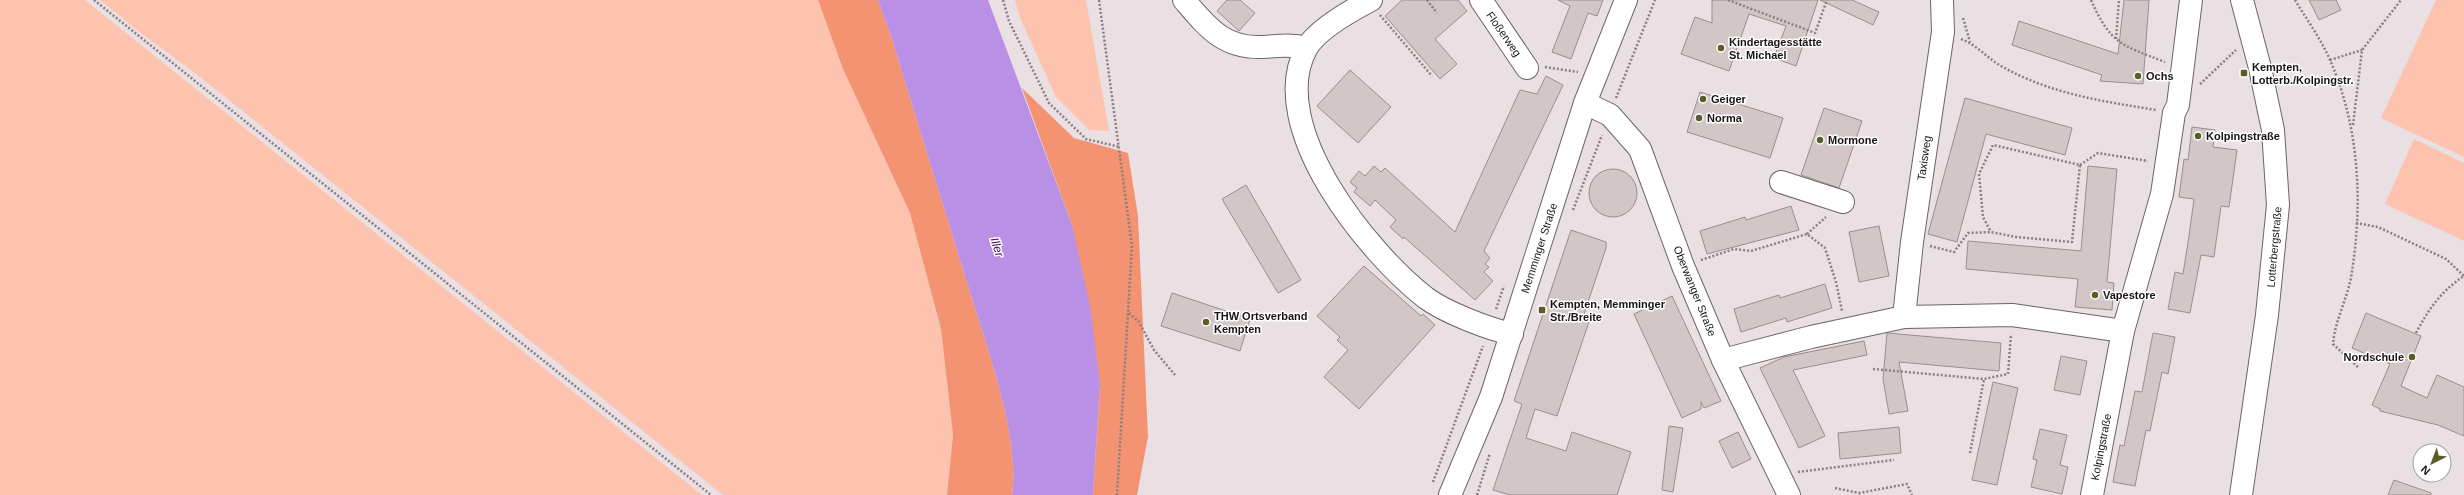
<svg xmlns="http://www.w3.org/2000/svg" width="2464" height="495" font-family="Helvetica,sans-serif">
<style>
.green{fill:#fdc3af}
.forest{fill:#f49371}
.water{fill:#b990e5}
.building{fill:#d3c6c7;stroke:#998e8e}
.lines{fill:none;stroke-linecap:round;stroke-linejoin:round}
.minor-casing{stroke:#6e6467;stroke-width:24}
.major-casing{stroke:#6e6467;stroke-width:24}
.path{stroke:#877f82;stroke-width:2.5;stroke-dasharray:2 2;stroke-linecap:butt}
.minor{stroke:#fff;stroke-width:22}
.major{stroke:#fff;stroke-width:22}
.poi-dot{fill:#5a5c29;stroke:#fff;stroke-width:1.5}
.labels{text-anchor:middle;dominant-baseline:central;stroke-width:3;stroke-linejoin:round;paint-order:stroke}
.street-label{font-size:11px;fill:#181415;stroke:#fff}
.poi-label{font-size:11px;font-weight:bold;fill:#181415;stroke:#fff;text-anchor:start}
.water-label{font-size:12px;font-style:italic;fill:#410069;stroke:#fff}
</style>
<rect width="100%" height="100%" fill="#eadfe3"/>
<g class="green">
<polygon points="0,0 85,0 702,495 0,495"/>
<polygon points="100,0 818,0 843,69 910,213 941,329 953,435 947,495 723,495 195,73 142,34"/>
<polygon points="1015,0 1086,0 1109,131 1089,130 1056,97 1020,18"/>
<polygon points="2436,0 2464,0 2464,157 2381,118"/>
<polygon points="2414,139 2464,163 2464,241 2385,204"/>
</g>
<g class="forest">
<path d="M818 0H878L893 42C918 125 944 207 969 289 986 344 1021 439 1012 495H947L953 435 941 329 910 213 843 69Z"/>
<polygon points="1022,88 1074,138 1128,153 1138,216 1148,437 1137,495 1093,495 1100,384 1072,225"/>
</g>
<path class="water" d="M878 0H988L1072 225 1090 306 1100 384 1093 495H1012C1021 439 986 344 969 289 944 207 918 125 893 42Z"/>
<g class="building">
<polygon points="1227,0 1240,0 1255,13 1239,31 1217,11"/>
<polygon points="1402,0 1458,0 1467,11 1435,39 1457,64 1440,79 1385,16"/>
<polygon points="1558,0 1603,0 1597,16 1588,13 1571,59 1552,52 1570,6"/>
<polygon points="1712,0 1818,0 1796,66 1774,58 1786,26 1749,14 1729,71 1681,54 1695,17 1712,23"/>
<polygon points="1820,0 1852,0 1879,12 1873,25"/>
<polygon points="2124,0 2149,0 2143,84 2100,81 2102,75 2012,45 2019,21 2118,54"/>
<polygon points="2309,0 2336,0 2341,10 2319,20"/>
<polygon points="1350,70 1391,107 1358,143 1317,106"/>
<polygon points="1546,76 1563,85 1484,251 1490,258 1485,264 1489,267 1484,272 1493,281 1475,300 1404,237 1403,239 1390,227 1396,220 1375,200 1370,206 1354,192 1357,188 1350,182 1359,171 1365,176 1374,166 1381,172 1385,168 1455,232 1520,90 1537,94"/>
<polygon points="1700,92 1783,118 1770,158 1687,132"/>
<polygon points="1965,98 2072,128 2065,155 1986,134 1957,242 1928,234"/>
<polygon points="1824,108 1862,121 1839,188 1801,175"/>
<polygon points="2192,127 2215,130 2213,147 2237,150 2229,207 2221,206 2214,257 2201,255 2190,313 2168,309 2175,272 2183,274 2189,236 2194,199 2179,197 2184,159 2188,160"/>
<polygon points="2088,166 2117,169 2107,282 2114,283 2112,310 2075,307 2078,279 1966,269 1968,241 2081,251"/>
<circle cx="1613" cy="193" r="24"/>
<polygon points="1246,185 1301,280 1278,293 1222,199"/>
<polygon points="1791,206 1799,230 1707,254 1700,231 1745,217 1746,220"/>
<polygon points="1879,226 1889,276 1859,282 1849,232"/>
<polygon points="1571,230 1606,242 1606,248 1584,314 1591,316 1557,416 1535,409 1526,438 1566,451 1572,432 1631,452 1617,495 1510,495 1493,490 1522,404 1514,401"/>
<polygon points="1364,266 1421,316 1423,314 1435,325 1359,409 1324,377 1348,350 1337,340 1340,337 1317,316"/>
<polygon points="1825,284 1832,308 1787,322 1786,318 1741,332 1734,309 1779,295 1780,298"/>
<polygon points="1172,293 1250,319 1240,351 1161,326"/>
<polygon points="1672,296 1721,401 1704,408 1701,402 1701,409 1682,418 1634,314"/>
<polygon points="2366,313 2421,336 2401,386 2427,398 2437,375 2464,387 2464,436 2438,425 2380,411 2380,409 2372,405 2390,364 2352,348"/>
<polygon points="1887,333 2001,343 1999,371 1899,362 1908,411 1889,414 1883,379"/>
<polygon points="2153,333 2175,337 2168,374 2162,372 2150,431 2146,430 2135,486 2113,482 2120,445 2124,446 2135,391 2142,392"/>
<polygon points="1864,341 1867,355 1793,370 1825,436 1799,448 1760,368 1784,357"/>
<polygon points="2061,356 2087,361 2080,395 2054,390"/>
<polygon points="1993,382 2018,388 1997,485 1972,480"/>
<polygon points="1669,426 1683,428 1673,492 1662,490"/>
<polygon points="1899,427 1901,453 1840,459 1838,433"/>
<polygon points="2040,429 2067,435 2060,465 2068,467 2062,494 2031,487 2037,460 2033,459"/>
<polygon points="1738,432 1751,459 1732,468 1719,441"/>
<polygon points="2394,480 2431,493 2431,495 2388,495"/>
</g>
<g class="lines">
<defs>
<g id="minor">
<path d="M1184 0C1208 28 1224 49 1264 47 1278 46 1292 44 1306 48"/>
<path d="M1371 0C1352 10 1316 30 1306 49 1265 127 1368 253 1426 298 1445 312 1488 329 1512 334"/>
<polyline points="1481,0 1527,68"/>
<polyline points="1585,103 1610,115 1640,149 1683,266 1723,360 1789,495"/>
<polyline points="1781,182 1843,202"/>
<polyline points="1904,317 1912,242 1943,32 1942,0"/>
<polyline points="1723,360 1811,337 1904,317 2012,315 2123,331"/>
<polyline points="2092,495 2123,331 2162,194 2174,113 2178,105 2191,0"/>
<polyline points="2241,495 2267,315 2278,205 2273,130 2260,68 2242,0"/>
</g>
<polyline id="major" points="1450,495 1491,397 1585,103 1626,0"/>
</defs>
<use href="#minor" class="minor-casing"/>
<use href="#major" class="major-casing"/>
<g class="path">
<polyline points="94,0 711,495"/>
<polyline points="1003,0 1009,21 1049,103 1086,139 1120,147"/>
<polyline points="1099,0 1132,246 1117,495"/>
<polyline points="1427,0 1437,13"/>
<polyline points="1728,0 1815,33 1827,0"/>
<path d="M2091 0C2111 45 2122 45 2165 62"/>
<path d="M2295 0C2307 20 2321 39 2330 60 2359 126 2363 201 2352 271 2349 296 2335 319 2333 344L2358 367"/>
<polyline points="1380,15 1432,76"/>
<polyline points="1963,18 1970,42"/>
<path d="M1961 39C1977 45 1987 58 2001 66 2051 94 2101 101 2156 110"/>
<polyline points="2116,39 2119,0"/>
<polyline points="2330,60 2362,50"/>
<polyline points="1545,67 1578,72"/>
<polyline points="2200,84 2236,50"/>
<polyline points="1616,98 1655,0"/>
<polyline points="2353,125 2362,50 2401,0"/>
<polyline points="2080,165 2098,153 2148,161"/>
<polyline points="1573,210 1602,135"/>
<polyline points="2356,223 2378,227 2446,259 2464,276"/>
<polyline points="1807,234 1826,217"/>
<polyline points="1930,246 1954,252 1968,233 1991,232 2016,237 2072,242 2080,165 1993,145 1979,174 1983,217 1991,232"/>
<polyline points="1701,260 1734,249 1751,251 1807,234 1825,248 1836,282 1842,311"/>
<polyline points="1496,309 1504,286"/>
<polyline points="1129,313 1139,322 1154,350 1175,375"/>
<path d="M2416 333C2428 310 2441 291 2464 276"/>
<polyline points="1873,369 1984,379 2008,374 2011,334"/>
<polyline points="1970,453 1984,379"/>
<polyline points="1798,472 1894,460"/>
<polyline points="1433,482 1483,346"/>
<polyline points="1835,488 1859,493 1907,484 1912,495"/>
<polyline points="1477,495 1490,453"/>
</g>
<use href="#minor" class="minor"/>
<use href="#major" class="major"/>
</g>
<g class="poi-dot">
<circle cx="1721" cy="48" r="4"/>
<rect x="2240" y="69" width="8" height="8" rx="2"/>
<circle cx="2138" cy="76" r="4"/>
<circle cx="1703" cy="99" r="4"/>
<circle cx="1699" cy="118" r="4"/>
<circle cx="2198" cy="136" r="4"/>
<circle cx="1820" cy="140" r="4"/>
<circle cx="2095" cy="295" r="4"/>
<rect x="1538" y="306" width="8" height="8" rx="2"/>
<circle cx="1206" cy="322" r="4"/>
<circle cx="2412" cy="357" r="4"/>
</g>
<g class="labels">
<g class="street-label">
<text transform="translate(1504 34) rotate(55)">Floßerweg</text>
<text transform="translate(1924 158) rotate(-82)">Taxisweg</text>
<text transform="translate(2274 247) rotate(-85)">Lotterbergstraße</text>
<text transform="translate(1539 248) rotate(-72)">Memminger Straße</text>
<text transform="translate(1695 291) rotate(68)">Oberwanger Straße</text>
<text transform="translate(2101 447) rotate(-79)">Kolpingstraße</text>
</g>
<g class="poi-label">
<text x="1729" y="42">Kindertagesstätte<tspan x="1729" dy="13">St. Michael</tspan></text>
<text x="2252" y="67">Kempten,<tspan x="2252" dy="13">Lotterb./Kolpingstr.</tspan></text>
<text x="2146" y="76">Ochs</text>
<text x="1711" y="99">Geiger</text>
<text x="1707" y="118">Norma</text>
<text x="2206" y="136">Kolpingstraße</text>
<text x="1828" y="140">Mormone</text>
<text x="2103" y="295">Vapestore</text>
<text x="1550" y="304">Kempten, Memminger<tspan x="1550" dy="13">Str./Breite</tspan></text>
<text x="1214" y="316">THW Ortsverband<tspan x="1214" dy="13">Kempten</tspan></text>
<text x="2404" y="357" text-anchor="end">Nordschule</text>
</g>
<g class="water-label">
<text transform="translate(997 247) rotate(72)">Iller</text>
</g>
</g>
<g transform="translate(2432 463) rotate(222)"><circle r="19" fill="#ffffff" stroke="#a3a1a1"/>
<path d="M0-3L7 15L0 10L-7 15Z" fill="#5a5c29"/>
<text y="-6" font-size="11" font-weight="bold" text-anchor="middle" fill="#181415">N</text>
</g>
</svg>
